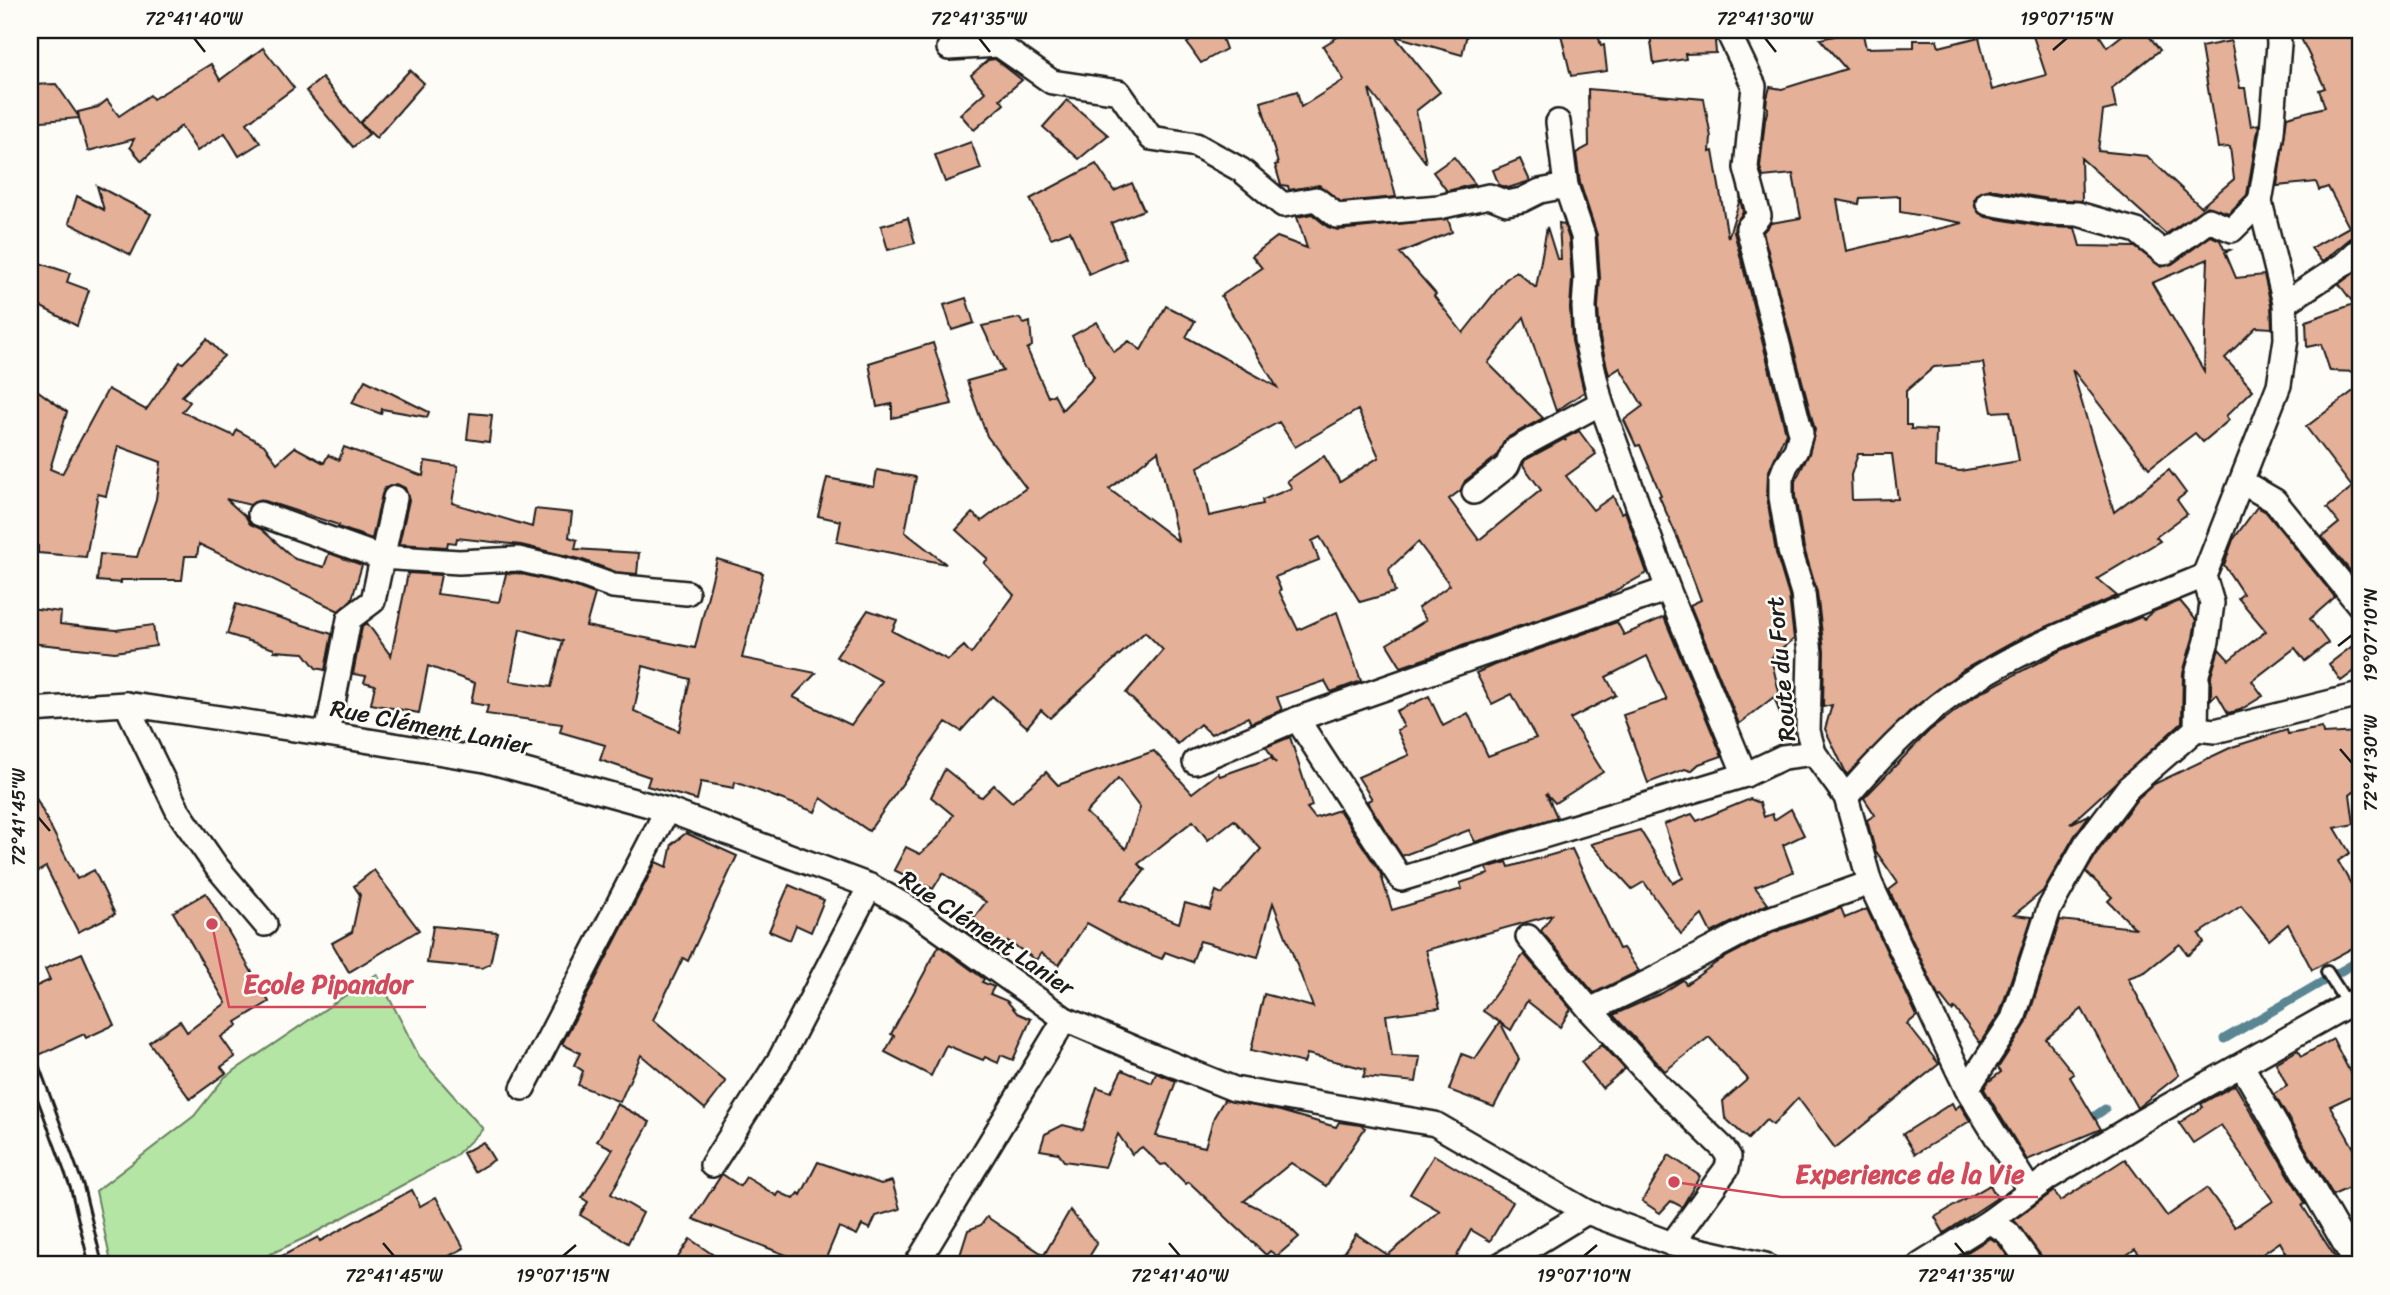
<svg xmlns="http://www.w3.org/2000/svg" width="2390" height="1295" font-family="Sriracha,sans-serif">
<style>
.green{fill:#b4e5a5;stroke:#688060;stroke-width:2}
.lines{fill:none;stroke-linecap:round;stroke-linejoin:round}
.stream{stroke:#5a8693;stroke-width:9}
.building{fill:#e4b097;stroke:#1c1c1c;stroke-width:2;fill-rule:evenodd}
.lane-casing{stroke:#1c1c1c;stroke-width:16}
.street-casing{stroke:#1c1c1c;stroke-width:28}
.lane{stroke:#fdfcf7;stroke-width:10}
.street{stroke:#fdfcf7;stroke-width:23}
.ticks{fill:none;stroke:#1c1c1c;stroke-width:2.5}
.labels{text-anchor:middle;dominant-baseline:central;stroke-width:5;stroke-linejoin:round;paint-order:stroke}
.street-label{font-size:24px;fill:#1c1c1c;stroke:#fdfcf7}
.leader{fill:none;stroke:#d1495b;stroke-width:2.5}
.callout-dot{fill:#d1495b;stroke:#fdfcf7;stroke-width:2.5}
.callout-label{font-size:26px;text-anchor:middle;font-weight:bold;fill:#d1495b;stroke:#fdfcf7;stroke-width:5;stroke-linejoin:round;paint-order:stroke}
.neatline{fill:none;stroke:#1c1c1c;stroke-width:2.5}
.ticks-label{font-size:18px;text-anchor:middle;fill:#1c1c1c}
</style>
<rect width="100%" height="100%" fill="#fdfcf7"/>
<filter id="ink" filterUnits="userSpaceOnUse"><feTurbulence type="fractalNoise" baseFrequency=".0143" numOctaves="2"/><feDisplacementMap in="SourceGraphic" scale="14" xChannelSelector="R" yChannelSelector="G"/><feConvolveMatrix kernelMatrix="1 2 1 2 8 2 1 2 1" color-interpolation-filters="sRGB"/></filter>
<g filter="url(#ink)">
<polygon class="green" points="377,974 420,1058 483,1129 454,1157 309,1236 247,1265 117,1265 110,1258 96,1191 194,1116 225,1077"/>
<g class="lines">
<g class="stream">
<polyline points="2224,1039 2360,960"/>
<polyline points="2089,1120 2105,1109"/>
</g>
</g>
<g class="building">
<polygon points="1186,30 1219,30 1226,49 1201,63 1187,43 1193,39"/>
<polygon points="1349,30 1390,30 1440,92 1416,111 1426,163 1369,89 1396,197 1341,202 1319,185 1289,190 1288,186 1281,185 1275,165 1278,164 1261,102 1297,91 1301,107 1344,80 1323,46"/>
<polygon points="1396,30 1468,30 1462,55 1395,36"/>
<polygon points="1560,30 1597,30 1601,46 1604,45 1607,71 1571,76"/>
<polygon points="1680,30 1714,30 1716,53 1685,54 1686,59 1654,64 1650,34"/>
<path d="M1862 30 1866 48 1914 47V40H1937L1939 47 1979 37 1992 90 2046 75 2031 30H2096L2107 47 2129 30H2144L2160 50 2112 88 2116 108 2103 111 2098 151 2147 156 2201 207 2234 179 2230 147 2218 148 2201 47 2231 41 2240 88H2245L2251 126 2259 124 2247 195 2229 213 2207 206 2166 234 2081 158 2082 201 2048 199 1990 189 1978 194 1974 200 1975 207 1979 213 1986 217 2045 227 2075 228 2080 246 2135 247 2161 267 2172 264 2211 236 2220 240 2224 249 2230 250 2225 252 2236 278 2264 275 2271 305 2272 328 2256 327 2225 358 2253 390 2226 416 2229 420 2203 442 2195 433 2149 468 2072 369 2114 512 2169 470 2186 493 2177 500 2187 514 2156 537 2160 541 2097 579 2117 596 2021 638 1963 670 1911 710 1847 775 1825 729 1832 705 1823 707 1824 651 1817 592 1804 548 1795 496V481L1809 454 1815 430 1763 232 1771 223 1801 218 1793 174 1763 177 1760 167 1765 120 1768 108 1766 106 1767 98 1770 87 1782 89 1846 69 1820 39ZM1900 196V212L1963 223 1846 251 1837 200 1859 204 1860 198ZM2208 259 2205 336 2204 371 2152 283ZM1983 363 1992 412 2010 411 2019 461 1960 471 1935 467 1936 430 1911 429V425H1906V391L1934 367ZM1858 454H1892L1898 499 1852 500 1851 475Z"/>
<polygon points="2297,30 2352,30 2360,46 2360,235 2351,238 2322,262 2311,248 2349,227 2328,187 2319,190 2316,182 2277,186 2287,117 2325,107 2319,90 2325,88"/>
<polygon points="263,48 294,88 247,123 260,143 239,156 225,133 197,151 181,126 142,161 130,147 134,139 88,151 79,118 30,122 30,85 56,84 79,117 78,112 98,107 107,100 119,116 150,95 153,99 211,64 220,80"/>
<polygon points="995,59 1022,80 1000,99 1004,104 974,130 960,114 985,92 971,75 988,60"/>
<polygon points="410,70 424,83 376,138 360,123"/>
<polygon points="322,78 369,134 353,147 306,91"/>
<polygon points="1588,89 1704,99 1711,137 1710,152 1713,151 1728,238 1740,199 1743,212 1735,224 1734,232 1786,433 1768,473 1767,497 1776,553 1789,596 1794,639 1771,658 1779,692 1795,691 1794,712 1780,714 1774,697 1739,724 1690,605 1701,600 1678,539 1659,496 1661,495 1640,445 1636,446 1624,420 1643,406 1620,368 1609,375 1600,338 1598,307 1600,278 1597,235 1580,183 1576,153 1589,146"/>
<polygon points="1067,100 1108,135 1079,159 1043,127"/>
<polygon points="971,142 981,169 945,182 935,155"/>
<polygon points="1454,157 1475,184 1447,191 1433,172"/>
<polygon points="1520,159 1530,181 1508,188 1499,185 1493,170"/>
<polygon points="1096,164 1114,191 1132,183 1144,210 1111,223 1126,258 1089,274 1070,231 1051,238 1030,199"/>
<polygon points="97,186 151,214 131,255 69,223 77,196 104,210"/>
<path d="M1312 214 1328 227 1338 230 1448 219 1452 232 1400 253 1436 294 1434 296 1463 333 1505 280 1516 271 1536 288 1547 227 1557 259H1561L1559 223 1564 224 1569 239 1572 279 1570 308 1572 341 1584 392 1556 411 1524 317 1488 363 1543 418 1507 438 1496 457 1465 481 1461 490 1449 499 1479 540 1541 490 1523 465 1525 460 1564 439 1566 441 1565 438 1579 431 1596 454 1566 476 1593 510 1613 496 1621 513 1625 511 1647 573 1604 597 1401 667 1387 644 1426 620 1418 608 1450 585 1418 542 1389 569 1395 592 1360 602 1320 537 1312 541 1319 560 1275 577 1281 590 1279 591 1298 630 1337 612 1361 681 1331 692 1325 681 1277 697 1282 710 1251 723 1248 717 1211 734 1200 724 1178 744 1126 693 1163 650 1145 632 1050 718 1041 710 1027 727 992 696 961 731 946 722 869 831 821 798 815 812 735 782 734 788 701 782 697 800 647 786 650 777 600 760 605 745 560 732 562 724 486 714 488 706 471 703 475 683 428 666 419 713 371 704 375 685 364 682 366 676 353 674 362 627 367 623 391 656 408 573 441 575 437 594 499 602 506 574 517 573 573 586 595 594 586 626 695 648 717 559 763 573 742 658 816 673 793 697 851 725 882 681 836 657 868 610 897 620 892 631 948 660 964 646 971 654 1014 595 984 563 988 559 956 530 972 513 982 521 1026 488 987 436 967 381 1003 371 982 326 1019 318 1024 324 1030 322 1032 346 1027 349 1048 397 1054 394 1062 410 1094 377 1072 336 1097 322 1114 352 1129 341 1141 350 1166 306 1195 321 1186 337 1277 387 1221 296 1262 268 1252 256 1277 237 1307 248 1297 217ZM1358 410 1379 457 1340 482 1324 456 1287 481 1292 488 1262 500 1263 504 1209 516 1198 467 1279 422 1295 447ZM1158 451 1178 541 1109 489ZM520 629 563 641 551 687 510 681ZM643 666 690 679 679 731 634 711Z"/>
<polygon points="908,218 915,243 888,250 881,226"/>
<polygon points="30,260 70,273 67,282 89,290 77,326 30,301"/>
<polygon points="2360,268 2360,372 2330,371 2321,344 2307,347 2306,321 2354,304 2339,284"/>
<polygon points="966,298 974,323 952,330 944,305"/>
<polygon points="207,339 224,356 182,396 190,402 182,412 234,436 237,430 264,445 277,463 295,447 324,463 328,455 339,460 344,447 423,476 425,461 458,466 452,503 532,527 535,509 572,513 569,537 577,540 575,549 639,553 637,574 616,572 580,559 521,545 457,538 456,543 448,542 447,547 399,544 409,500 405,488 397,484 385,488 382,494 372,539 338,527 339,525 265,501 257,500 250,505 226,499 246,517 250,524 261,529 295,559 324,567 329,553 362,565 352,599 339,611 199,544 197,556 185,556 182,580 121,580 121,583 97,581 100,554 137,557 156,499 161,462 118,446 106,496 98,494 86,557 38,553 38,546 30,546 30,385 67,412 50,469 62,474 108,389 146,410 180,362 183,363"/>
<polygon points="933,343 952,404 892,418 892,404 877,407 869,363"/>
<polygon points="365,380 429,412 427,417 382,409 381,414 352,403"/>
<polygon points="2360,386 2360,574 2356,578 2322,537 2339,523 2327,508 2352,487 2306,427"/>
<polygon points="470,413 492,415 489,442 467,439"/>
<polygon points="877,470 916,477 905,532 946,564 837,542 841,521 818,516 827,478 874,487"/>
<polygon points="2257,507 2266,512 2335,597 2310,619 2328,643 2305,661 2295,648 2252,681 2263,696 2240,710 2228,713 2217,694 2211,699 2211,676 2219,649 2229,660 2266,631 2238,598 2243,594 2224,565 2233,540"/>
<polygon points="2180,601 2196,620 2193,638 2183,673 2182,722 2070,824 2090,814 2075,835 2043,891 2014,915 2032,917 2000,1013 1980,1043 1955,1008 1952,1011 1941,997 1939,998 1889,890 1898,883 1875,850 1867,820 1875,815 1864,798 1929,731 1978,694 2062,650 2141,617 2144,619 2152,612"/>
<polygon points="236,604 332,634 325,670 316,668 304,653 274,651 274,649 227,634"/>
<polygon points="30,608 61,612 60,624 116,630 153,625 156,646 115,652 30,643"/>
<polygon points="1664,617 1722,756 1699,764 1691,771 1685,769 1648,783 1623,715 1667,700 1647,656 1606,677 1616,695 1570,719 1603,772 1555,803 1546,793 1557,817 1475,842 1469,830 1402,856 1367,801 1372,799 1358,777 1409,755 1397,730 1404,727 1396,711 1429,696 1443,726 1468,713 1488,756 1536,738 1512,694 1492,704 1476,673 1494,665 1617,622 1624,635"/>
<polygon points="2360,640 2360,667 2341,681 2329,664"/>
<polygon points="2322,728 2323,734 2360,732 2360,786 2350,794 2354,824 2335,828 2350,853 2338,861 2360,900 2360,944 2312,970 2288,924 2269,940 2241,906 2199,934 2204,942 2188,955 2180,944 2145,972 2128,978 2179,1075 2137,1108 2082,1009 2046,1039 2074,1074 2070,1077 2101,1129 2027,1160 1984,1089 1988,1082 2001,1072 1998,1068 2026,1024 2060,920 2135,928 2108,901 2112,897 2086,872 2099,850 2138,798 2154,784 2232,747 2287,730 2288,734"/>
<path d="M1290 737 1312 806 1307 808 1315 818 1339 810 1380 872 1392 910 1462 889 1460 883 1489 874 1486 868 1507 862 1509 867 1572 849 1619 949 1623 948 1639 971 1594 993 1541 931 1552 915 1426 950 1440 1008 1386 1015 1392 1056 1420 1057 1416 1082 1363 1077 1366 1069 1307 1054 1304 1063 1251 1050 1264 994 1313 1007 1273 903 1258 957 1200 941 1192 962 1165 952 1162 959 1131 947 1087 923 1059 965 1041 953 1036 960 1008 941 999 955 964 930 986 902 943 873 933 889 894 870 906 847 920 854 939 837 953 815 931 797 945 769 979 796 982 797 994 785 1012 802 1046 772 1058 785 1154 751 1192 793 1218 773 1220 776 1271 758 1276 763 1266 747ZM1118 779 1140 808 1126 849 1086 813ZM1234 820 1261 849 1222 894 1216 891 1210 910 1185 903 1179 923 1120 900 1145 870 1138 864 1193 821 1208 840Z"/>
<polygon points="30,786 77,879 94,870 115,914 78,932 46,867 30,876"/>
<polygon points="1750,799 1760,803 1764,817 1772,814 1774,820 1791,809 1804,835 1783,845 1793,872 1755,887 1768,904 1711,933 1702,915 1681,934 1644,882 1632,889 1591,844 1640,830 1673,883 1683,878 1664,824 1692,814 1697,821"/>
<polygon points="686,833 737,856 688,961 683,958 653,1020 726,1082 705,1109 641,1055 620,1102 578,1085 583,1071 574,1065 580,1053 562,1044 656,862 667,867 672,844"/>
<polygon points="374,870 419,930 349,972 332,943 352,932 360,895 354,886"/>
<polygon points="789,885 824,900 811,932 796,925 790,940 769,931"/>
<polygon points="206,893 269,1002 236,1022 238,1025 221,1037 235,1057 221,1067 226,1073 190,1099 149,1042 180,1021 187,1032 226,1003 173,912"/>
<polygon points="1841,908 1845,918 1867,909 1917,1016 1907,1024 1939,1064 1835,1148 1798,1098 1773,1125 1766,1120 1748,1139 1725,1118 1723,1101 1748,1079 1709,1037 1665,1071 1613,1015 1662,993 1683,980 1686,984 1720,960 1772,933"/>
<polygon points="433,926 497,932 490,964 482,968 427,963"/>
<polygon points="939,946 984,979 982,982 994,987 990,994 1007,1001 1017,1013 1031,1019 1013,1060 1001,1055 998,1063 985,1057 983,1060 946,1045 931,1076 885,1052 894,1036 891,1034"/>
<polygon points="82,953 114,1025 86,1038 84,1034 37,1056 30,1040 30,989 50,980 45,969"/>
<polygon points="1524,954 1571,1009 1560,1027 1527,1001 1511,1030 1483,1011"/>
<polygon points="1500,1022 1519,1059 1494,1107 1449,1090 1462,1054 1475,1059"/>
<polygon points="2333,1039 2360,1092 2330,1106 2360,1159 2360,1183 2333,1195 2274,1094 2287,1086 2276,1063 2298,1050 2302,1056"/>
<polygon points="1602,1044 1625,1069 1602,1088 1581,1062"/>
<polygon points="1122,1070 1152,1083 1156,1073 1176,1081 1156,1136 1205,1147 1214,1117 1224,1100 1280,1111 1336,1127 1339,1122 1360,1125 1365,1128 1326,1186 1291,1163 1244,1201 1281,1219 1299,1237 1277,1256 1270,1251 1266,1255 1189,1182 1186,1184 1166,1164 1161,1165 1142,1147 1132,1154 1118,1134 1105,1167 1064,1161 1058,1153 1040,1150 1045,1134 1063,1125 1083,1130 1097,1087 1111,1092"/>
<polygon points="2235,1085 2306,1204 2302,1205 2340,1265 2293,1265 2280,1242 2257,1258 2253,1265 2148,1265 2135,1249 2113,1265 2045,1265 2042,1257 2014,1220 2054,1191 2060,1201 2125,1159 2167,1216 2207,1188 2235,1227 2273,1201 2221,1125 2193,1143 2179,1123 2203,1107 2201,1104"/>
<polygon points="1952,1103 1955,1109 1960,1105 1970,1121 1915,1154 1903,1134"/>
<polygon points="617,1104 650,1122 611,1194 643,1213 628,1243 580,1215 588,1202 582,1198 613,1149 597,1141"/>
<polygon points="483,1142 494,1160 474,1172 463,1153"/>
<polygon points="1434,1155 1513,1202 1490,1241 1471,1230 1452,1265 1335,1265 1356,1234 1388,1255 1440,1211 1410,1194"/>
<polygon points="1669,1155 1700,1176 1682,1207 1671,1201 1660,1213 1642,1201"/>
<polygon points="818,1162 881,1184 892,1181 900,1209 876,1216 870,1229 862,1225 857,1235 839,1227 823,1265 812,1265 693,1219 722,1174 740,1186 746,1177 777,1196 779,1192 794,1199 799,1193 801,1195"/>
<polygon points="1990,1185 1997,1198 1944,1233 1935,1217"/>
<polygon points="412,1190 420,1206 436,1197 464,1248 433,1265 265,1265 318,1237 320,1241"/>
<polygon points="1070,1210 1097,1244 1084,1265 957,1265 968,1230 981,1225 987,1217 1044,1255"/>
<polygon points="1990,1238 1998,1243 2014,1265 1962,1265 1958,1258"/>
<polygon points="690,1239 728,1265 673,1265"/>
</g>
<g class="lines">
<defs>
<g id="lane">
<polyline points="2327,972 2348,1005"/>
<polyline points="30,1060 77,1187 96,1265"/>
</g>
<g id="street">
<polyline points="1728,32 1754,86 1746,168 1759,216 1748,228 1801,433 1796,450 1786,465 1781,478 1781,497 1790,551 1803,593 1805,612 1810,653 1808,731 1814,753 1846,797 1870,883 1947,1047 1967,1089 2030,1191"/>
<polyline points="949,48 999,45 1052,82 1119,92 1151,138 1196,145 1241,170 1283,205 1316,199 1337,216 1439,207 1489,196 1507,203 1522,200 1540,191 1566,186"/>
<polyline points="1558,122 1566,186 1583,236 1586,279 1584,307 1586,340 1601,403 1668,589 1745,775"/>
<polyline points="1988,203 2047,213 2078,214 2137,231 2164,253 2209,220 2232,230 2260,202"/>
<polyline points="2285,303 2344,264 2360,249"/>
<polyline points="2242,482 2275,501 2360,606"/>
<polyline points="1474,492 1507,466 1514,450 1601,403"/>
<polyline points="260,514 380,557 459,562 518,559 577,573 613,586 687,593"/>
<polyline points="126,704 178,811 216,866 265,924"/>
<polyline points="30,710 126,704 327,734 485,760 667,810 870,886 912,910 1065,1019 1147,1054 1234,1089 1435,1124 1587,1212 1672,1244 1765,1265"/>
<polyline points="1297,719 1401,879 1745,775 1783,757 1814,753"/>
<polyline points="2196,729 2215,731 2360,695"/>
<polyline points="327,734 349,619 373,601 395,498"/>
<polyline points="1195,762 1297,719 1668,589"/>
<path d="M1846 797C1883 754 1923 712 1971 682 2043 637 2126 609 2204 576"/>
<polyline points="1528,937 1590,1010"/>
<polyline points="2242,1066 2357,1265"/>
<polyline points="523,1088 667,810"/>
<polyline points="1967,1089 2013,1019 2049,909 2087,842 2128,788 2196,729 2197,674 2207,641 2212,603 2204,576 2279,385 2286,339 2285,303 2260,202 2272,132 2279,44 2278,30"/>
<polyline points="712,1165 780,1059 870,886"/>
<polyline points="1990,1221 2008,1233 2031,1265"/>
<polyline points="1672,1244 1727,1168 1729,1157 1723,1148 1661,1088 1590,1010 1651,981 1766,920 1870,883"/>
<polyline points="916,1265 1065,1019"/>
<polyline points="1500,1265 1587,1212"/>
<polyline points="1920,1265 1990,1221 2048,1178 2140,1122 2360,998"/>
</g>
</defs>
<use href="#lane" class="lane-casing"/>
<use href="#street" class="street-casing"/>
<use href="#lane" class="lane"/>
<use href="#street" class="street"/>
</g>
</g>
<path class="ticks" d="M194 38 205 52M979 38 990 52M1765 38 1776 52M2053 50 2067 38M2338 646 2352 635M2340 749 2352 763M38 817 50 831M383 1243 394 1256M1169 1243 1180 1256M1955 1243 1966 1256M563 1256 576 1245M1584 1256 1597 1245"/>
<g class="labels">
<g class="street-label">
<text transform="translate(1781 669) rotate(-95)">Route du Fort</text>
<text transform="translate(431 727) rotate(11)">Rue Clément Lanier</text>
<text transform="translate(987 933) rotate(34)">Rue Clément Lanier</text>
</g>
</g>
<path class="leader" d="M212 924L229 1007H426M1674 1182L1781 1197H2038"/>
<g class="callout-dot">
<circle cx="212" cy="924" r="7"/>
<circle cx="1674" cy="1182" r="7"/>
</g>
<g class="callout-label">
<text x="328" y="993">Ecole Pipandor</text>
<text x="1910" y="1183">Experience de la Vie</text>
</g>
<rect width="2390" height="1295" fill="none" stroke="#fdfcf7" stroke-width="77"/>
<rect x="38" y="38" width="2314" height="1218" class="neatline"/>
<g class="ticks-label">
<text x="194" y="25">72°41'40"W</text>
<text x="979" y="25">72°41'35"W</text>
<text x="1765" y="25">72°41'30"W</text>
<text x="2067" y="25">19°07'15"N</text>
<text transform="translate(2371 635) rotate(-90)" y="6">19°07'10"N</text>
<text transform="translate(2371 763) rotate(-90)" y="6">72°41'30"W</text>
<text transform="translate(19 817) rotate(-90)" y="6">72°41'45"W</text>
<text x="394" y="1282">72°41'45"W</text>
<text x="563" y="1282">19°07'15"N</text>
<text x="1180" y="1282">72°41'40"W</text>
<text x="1584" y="1282">19°07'10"N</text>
<text x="1966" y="1282">72°41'35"W</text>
</g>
</svg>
